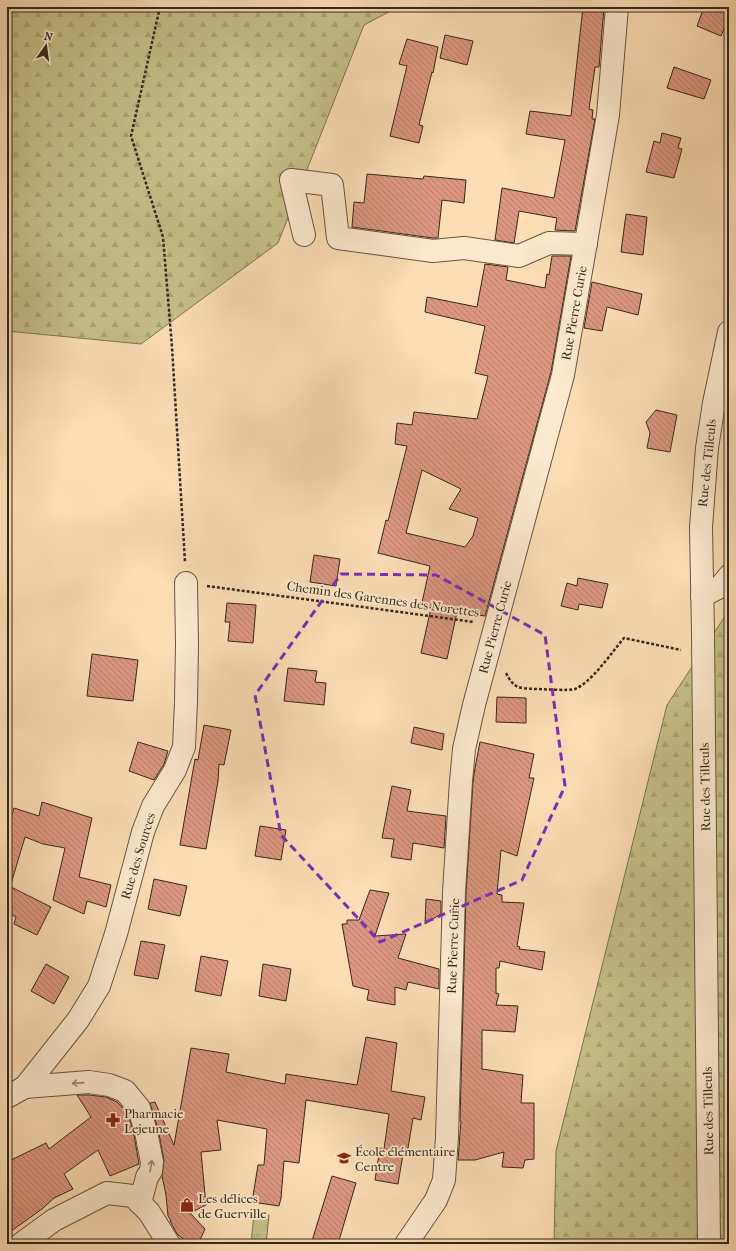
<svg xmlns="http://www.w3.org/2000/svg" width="736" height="1251" font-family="'IM FELL French Canon',serif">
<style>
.grass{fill:url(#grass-tufts);stroke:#7d7452}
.forest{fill:url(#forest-firs);stroke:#7d7452}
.building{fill:url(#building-back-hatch);stroke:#34291d;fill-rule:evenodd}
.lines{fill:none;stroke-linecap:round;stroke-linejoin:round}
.minor-casing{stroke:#665643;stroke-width:24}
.path{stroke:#34291d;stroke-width:2.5;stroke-dasharray:3 2;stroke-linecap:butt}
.minor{stroke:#fde9ce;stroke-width:22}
.oneway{stroke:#988976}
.marked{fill:none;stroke:#7b2cbf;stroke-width:3;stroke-dasharray:8 5;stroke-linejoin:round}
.labels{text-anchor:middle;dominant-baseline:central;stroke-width:3.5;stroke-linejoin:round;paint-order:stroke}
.street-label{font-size:13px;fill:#34291d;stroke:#fde9ce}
.poi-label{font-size:13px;fill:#34291d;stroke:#fde9ce;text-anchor:start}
</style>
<defs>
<pattern id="grass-tufts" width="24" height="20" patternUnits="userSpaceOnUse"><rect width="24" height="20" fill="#c6bf88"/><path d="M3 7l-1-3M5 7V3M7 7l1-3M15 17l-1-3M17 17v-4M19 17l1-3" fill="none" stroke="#aba475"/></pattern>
<pattern id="forest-firs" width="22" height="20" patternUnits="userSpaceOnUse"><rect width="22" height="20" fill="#c6bf88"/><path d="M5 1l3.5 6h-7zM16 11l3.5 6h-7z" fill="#aba475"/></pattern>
<pattern id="building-back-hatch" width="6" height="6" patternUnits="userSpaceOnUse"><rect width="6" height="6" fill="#dd9781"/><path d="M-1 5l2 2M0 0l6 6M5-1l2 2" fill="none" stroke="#b47b69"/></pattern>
</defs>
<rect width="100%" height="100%" fill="#fcddb4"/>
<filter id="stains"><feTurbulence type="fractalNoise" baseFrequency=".005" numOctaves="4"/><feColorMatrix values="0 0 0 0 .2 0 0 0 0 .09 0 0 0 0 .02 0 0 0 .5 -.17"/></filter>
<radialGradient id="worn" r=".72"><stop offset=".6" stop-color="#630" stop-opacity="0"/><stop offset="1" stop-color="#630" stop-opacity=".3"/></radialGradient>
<polygon class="grass" points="254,1214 269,1215 266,1244 251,1244"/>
<g class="forest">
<polygon points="7,7 398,7 364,25 278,243 141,344 7,331"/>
<polygon points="729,610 729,1244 554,1244 556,1151 667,705"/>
</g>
<g class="building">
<polygon points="583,7 604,7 599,67 595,67 589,109 593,110 592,119 595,119 575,231 555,230 557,218 519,211 514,243 495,240 502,188 554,198 565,140 526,134 530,111 571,116"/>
<polygon points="704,7 729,7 729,17 721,36 697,26"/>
<polygon points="445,35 473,41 467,65 440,58"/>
<polygon points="407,39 438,47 433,73 432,72 419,125 423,126 419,143 390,136 407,66 399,64"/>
<polygon points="674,67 711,80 704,99 667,88"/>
<polygon points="662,133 681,138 678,148 682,149 674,178 646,172 654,141 660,143"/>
<polygon points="367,174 423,179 424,176 466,180 464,203 442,200 438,238 433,238 352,227 354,202 364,203"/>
<polygon points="626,214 647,217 643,255 621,252"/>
<path d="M552 256H571L551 372 485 616 457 612 447 659 421 653 431 608 421 607 430 566 378 553 386 520 388 521 407 446 395 444 397 423 412 425 414 412 477 419 488 376 475 373 485 326 425 312 427 297 477 307 485 264 508 267 506 280 545 288 547 274 549 275ZM422 470 461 489 449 509 478 518 473 536 465 547 406 533Z"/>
<polygon points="592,282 642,294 638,315 607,307 602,331 584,328"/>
<polygon points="656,410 677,415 670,452 647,448 650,433 646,422"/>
<polygon points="314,555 340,559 336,586 310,582"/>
<polygon points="578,578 608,584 602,608 579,604 578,610 561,606 567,583 577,586"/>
<polygon points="227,603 256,605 253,643 228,641 230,622 225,622"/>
<polygon points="92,654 138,660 133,701 87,696"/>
<polygon points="288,668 317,671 315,682 326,683 324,705 284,701"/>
<polygon points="497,697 526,698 526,723 496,722"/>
<polygon points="204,725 231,730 224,765 219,764 218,781 206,849 180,845 195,759 198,760"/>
<polygon points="414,727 444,734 442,750 411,743"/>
<polygon points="138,742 168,751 164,764 154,780 129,771"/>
<polygon points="480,742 534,754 529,778 534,778 517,856 501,850 497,894 502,895 502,902 524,903 517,946 520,947 519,949 545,952 542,970 500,961 499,968 496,968 496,993 499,994 496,1005 518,1006 515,1032 482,1030 482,1069 523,1075 521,1103 534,1103 534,1159 525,1160 523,1168 502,1167 504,1152 475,1160 458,1160 461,1121 460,1121 466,893 473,782 475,768"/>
<polygon points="392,786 411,790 407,811 446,816 444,848 413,843 411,860 391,857 394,839 382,838"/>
<polygon points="42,802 92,818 79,877 111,885 106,907 87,901 84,914 53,900 65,848 43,844 25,837 11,884 7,883 7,830 14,808 39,816"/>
<polygon points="260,826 286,830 281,860 255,856"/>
<polygon points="154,879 187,886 180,916 148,909"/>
<polygon points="7,885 51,907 37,935 14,924 16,917 7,912"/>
<polygon points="370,890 389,893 375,936 406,934 398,958 439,969 439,989 408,982 406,990 395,987 395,1005 367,1000 369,990 353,986 342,924 347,924 347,920 359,920"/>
<polygon points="426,899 441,901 441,914 425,924"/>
<polygon points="141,941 165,945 158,979 134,975"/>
<polygon points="201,956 228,961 221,996 195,991"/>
<polygon points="46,964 69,977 54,1004 31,991"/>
<polygon points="263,964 291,969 286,1001 259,996"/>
<polygon points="366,1037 397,1043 391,1091 425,1097 421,1120 413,1118 407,1154 403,1154 398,1184 375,1180 380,1148 384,1149 389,1114 306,1100 299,1163 284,1161 281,1198 279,1206 252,1202 258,1165 264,1165 267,1129 217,1120 221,1150 201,1152 206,1205 190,1213 205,1229 198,1244 190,1244 177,1234 170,1221 171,1221 168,1216 166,1195 162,1176 164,1160 158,1129 150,1103 155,1102 174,1145 191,1048 229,1054 226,1072 285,1084 286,1074 357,1085"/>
<polygon points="77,1095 89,1095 106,1097 117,1102 128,1114 134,1135 139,1164 110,1176 98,1150 64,1174 73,1189 54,1198 42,1209 7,1234 7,1162 46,1143 49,1149 91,1117"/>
<polygon points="332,1176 356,1183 338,1244 311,1244"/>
</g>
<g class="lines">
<defs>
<g id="minor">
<polyline points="304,235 291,180 332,185 338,238 433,251 464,248 519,256 549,243 586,244"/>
<polyline points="702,596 720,587 729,576"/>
<polyline points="25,1087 89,1082 109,1085 125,1091 139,1108 146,1132 152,1162 151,1171 147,1177 140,1203"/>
<polyline points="7,1097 25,1087 78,1020 99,986 116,934 143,832 153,806 175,770 184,747 186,702 187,644 186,583"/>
<polyline points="21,1244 54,1220 107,1193 133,1196 149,1212 169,1244"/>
<polyline points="406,1244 436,1200 444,1180 447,1137 454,892 461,781 464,749 474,705 563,375 608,115 617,7"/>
<polyline points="709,1244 703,633 701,527 707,448 714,403 729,332"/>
</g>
</defs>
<use href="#minor" class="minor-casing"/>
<g class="path">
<polyline points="160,7 131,136 163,237 172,347 185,562"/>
<polyline points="207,586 474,622"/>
<path d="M506 673C514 689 519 688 535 689 543 689 569 691 575 689 592 682 612 652 624 638L681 650"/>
</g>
<use href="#minor" class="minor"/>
</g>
<defs><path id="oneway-shaft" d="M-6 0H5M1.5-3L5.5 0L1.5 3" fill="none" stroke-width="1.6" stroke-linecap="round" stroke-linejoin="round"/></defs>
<g class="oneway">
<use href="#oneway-shaft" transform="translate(78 1083) rotate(176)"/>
<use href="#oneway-shaft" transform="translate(151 1166) rotate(-81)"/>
</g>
<path class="marked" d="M341 574 436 575 545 635 565 786 522 880 380 942 281 835 255 695Z"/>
<defs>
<symbol id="pharmacy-bare" viewBox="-9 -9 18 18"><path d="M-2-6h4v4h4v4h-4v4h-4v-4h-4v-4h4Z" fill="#8f2418" stroke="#fde9ce" stroke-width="2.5" paint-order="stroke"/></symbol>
<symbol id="school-bare" viewBox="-9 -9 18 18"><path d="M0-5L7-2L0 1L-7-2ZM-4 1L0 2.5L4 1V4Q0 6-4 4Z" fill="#8f2418" stroke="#fde9ce" stroke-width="2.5" paint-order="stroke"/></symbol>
<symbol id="shop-bare" viewBox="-9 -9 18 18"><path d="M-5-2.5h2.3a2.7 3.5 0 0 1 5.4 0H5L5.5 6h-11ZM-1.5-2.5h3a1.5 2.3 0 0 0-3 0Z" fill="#8f2418" stroke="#fde9ce" stroke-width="2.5" paint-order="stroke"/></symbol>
</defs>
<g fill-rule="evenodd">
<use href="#pharmacy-bare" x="103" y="1110" width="20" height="20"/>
<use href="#school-bare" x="334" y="1148" width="20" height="20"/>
<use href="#shop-bare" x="177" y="1195" width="20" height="20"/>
</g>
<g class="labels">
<g class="street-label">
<text transform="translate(574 313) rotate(-80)">Rue Pierre Curie</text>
<text transform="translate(707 463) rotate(-84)">Rue des Tilleuls</text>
<text transform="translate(383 599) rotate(8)">Chemin des Garennes des Norettes</text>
<text transform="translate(495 627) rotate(-75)">Rue Pierre Curie</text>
<text transform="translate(705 787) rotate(-91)">Rue des Tilleuls</text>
<text transform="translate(138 856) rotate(-73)">Rue des Sources</text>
<text transform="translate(453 946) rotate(-88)">Rue Pierre Curie</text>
<text transform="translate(708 1111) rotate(-91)">Rue des Tilleuls</text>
</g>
<g class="poi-label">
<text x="124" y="1113">Pharmacie<tspan x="124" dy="15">Lejeune</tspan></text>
<text x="355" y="1151">École élémentaire<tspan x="355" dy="15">Centre</tspan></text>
<text x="198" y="1198">Les délices<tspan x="198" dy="15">de Guerville</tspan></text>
</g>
</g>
<rect width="736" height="1251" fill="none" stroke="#fcddb4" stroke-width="24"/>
<rect x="8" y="8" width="720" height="1235" fill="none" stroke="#34291d" stroke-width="2"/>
<rect x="12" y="12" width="712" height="1227" fill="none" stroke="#34291d"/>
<g transform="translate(46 46) rotate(14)" stroke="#fde9ce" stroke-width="3" paint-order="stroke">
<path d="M0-3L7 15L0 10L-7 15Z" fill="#34291d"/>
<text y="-6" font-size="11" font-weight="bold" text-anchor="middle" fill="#34291d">N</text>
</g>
<rect width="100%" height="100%" filter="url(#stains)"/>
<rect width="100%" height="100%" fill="url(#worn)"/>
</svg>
